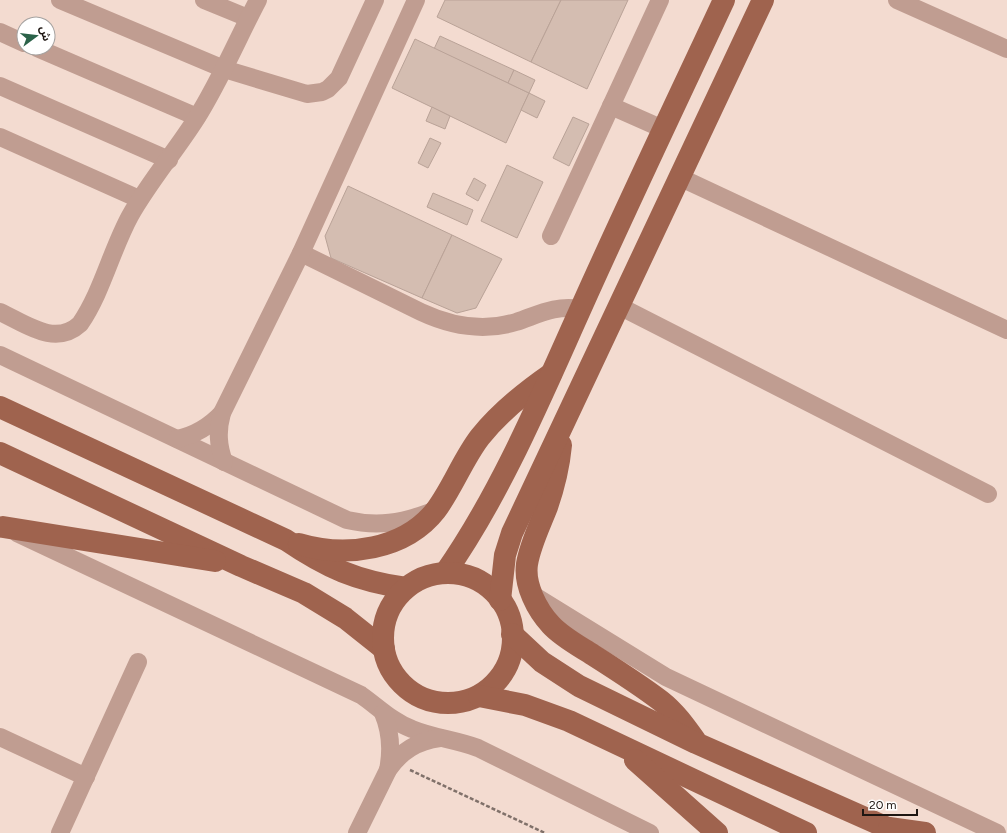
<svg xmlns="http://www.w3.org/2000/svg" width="1007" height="833" font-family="Figtree,'Noto Sans Arabic',sans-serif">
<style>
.building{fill:#d4bdb1;stroke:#b9a297}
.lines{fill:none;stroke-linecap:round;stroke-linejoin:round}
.path{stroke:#80716a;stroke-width:2.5;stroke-dasharray:4 2;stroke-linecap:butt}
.minor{stroke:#c09d91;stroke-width:18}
.major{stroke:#9f634e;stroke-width:22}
</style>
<rect width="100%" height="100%" fill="#f3dbd0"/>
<g class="building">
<polygon points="445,0 561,0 531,62 437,17"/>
<polygon points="561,0 628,0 587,89 531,62"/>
<polygon points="440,36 514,70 508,83 434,49"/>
<polygon points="415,39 529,93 506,143 392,88"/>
<polygon points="514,70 535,80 529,93 508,83"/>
<polygon points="529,93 545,101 537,118 521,110"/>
<polygon points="432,107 450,116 445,129 426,121"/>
<polygon points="573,117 589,124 569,166 553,158"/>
<polygon points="430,138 441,143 428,168 418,163"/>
<polygon points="507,165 543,182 517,238 481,221"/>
<polygon points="474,178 486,185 478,201 466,194"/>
<polygon points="348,186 452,235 422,298 331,258 325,236"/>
<polygon points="433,193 473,210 467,225 427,207"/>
<polygon points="452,235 502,259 476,308 457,313 422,298"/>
</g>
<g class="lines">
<polyline class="path" points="410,770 545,833"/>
<g class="minor">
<polyline points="60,0 224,69 307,94 322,92 328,89 339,78 375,0"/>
<polyline points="204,0 248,18"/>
<polyline points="897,0 1007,49"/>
<polyline points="0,32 24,43"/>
<polyline points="37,48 197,117"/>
<polyline points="0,86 169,160"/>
<polyline points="611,106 663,129"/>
<polyline points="0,137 139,199"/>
<polyline points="679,177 1007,330"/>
<polyline points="551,236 660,0"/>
<path d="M301 253 421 312C451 326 483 332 516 322 540 314 554 305 581 309"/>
<polyline points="619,306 988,494"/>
<path d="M0 312C26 324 55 347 80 324 102 292 111 251 130 216 149 182 175 152 196 119 220 81 237 40 258 0"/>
<path d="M0 355 347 520C377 527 402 523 431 512"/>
<path d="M177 439C195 435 209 427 222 413"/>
<path d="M224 462C218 445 217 431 222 413L301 253 416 0"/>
<path d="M17 533 361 695C378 707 393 722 412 729 434 738 457 740 478 748L650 833"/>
<polyline points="533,595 666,677 997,833"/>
<path d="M383 713C391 732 392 750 388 770"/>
<polyline points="0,737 86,777"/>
<polyline points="60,833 138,662"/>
<path d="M357 833 388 770C401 751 417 741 440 738"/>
</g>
<g class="major">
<path d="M0 407 286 540C327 568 357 581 406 588"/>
<path d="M561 445C559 466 554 487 547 507 540 525 530 545 527 564 524 585 537 610 551 625 562 637 579 646 593 655 615 669 640 685 661 701 675 712 685 726 695 740"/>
<polyline points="0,453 241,566 304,593 345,618 384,649"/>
<polyline points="3,527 215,561"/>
<path d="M299 544C346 558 405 550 436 510 453 487 463 459 480 437 500 412 525 392 551 374"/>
<path d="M445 573C501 493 541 397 581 308 627 205 676 103 724 0"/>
<circle cx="448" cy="638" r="65"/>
<polyline points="500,600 505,555 512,533 763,0"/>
<polyline points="512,634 542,662 579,686 696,743 899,833"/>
<polyline points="479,696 525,705 569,721 806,833"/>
<polyline points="635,760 717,833"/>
<polyline points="889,828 925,833"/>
</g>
</g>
<g transform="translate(36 36) rotate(75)"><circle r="19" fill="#ffffff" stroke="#a5a2a0"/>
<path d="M0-3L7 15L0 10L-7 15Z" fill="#2b6249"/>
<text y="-6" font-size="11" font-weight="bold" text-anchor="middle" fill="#1e1612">ش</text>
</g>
<path d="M863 809v6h54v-6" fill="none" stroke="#1e1612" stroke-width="2"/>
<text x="869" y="809" font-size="12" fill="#1e1612" stroke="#ffffff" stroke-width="3" paint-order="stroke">20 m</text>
</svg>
